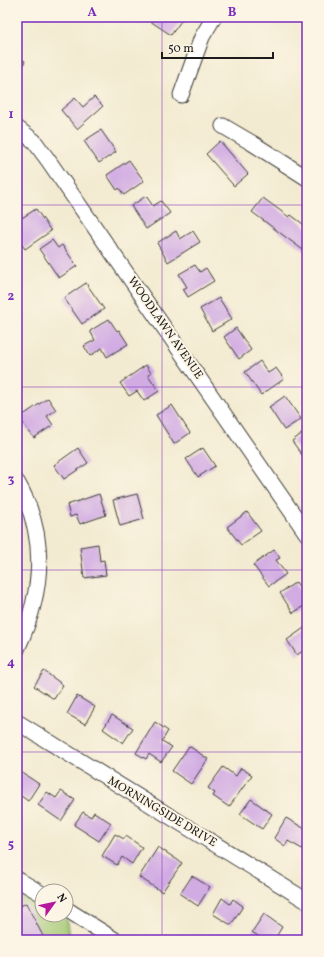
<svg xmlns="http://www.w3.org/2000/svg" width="324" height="957" font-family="Vollkorn,serif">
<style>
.green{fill:#a2c872;stroke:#5f7247}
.building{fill:#d1ace3}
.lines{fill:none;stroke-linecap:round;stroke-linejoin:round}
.minor-casing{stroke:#3c3b37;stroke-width:17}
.minor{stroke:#fff;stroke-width:15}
.grid{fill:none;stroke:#7b2cbf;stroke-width:1;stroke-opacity:0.55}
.labels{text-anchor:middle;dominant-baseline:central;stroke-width:4;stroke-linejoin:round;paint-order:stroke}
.street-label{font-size:12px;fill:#1c1c1c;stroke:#fcf5e5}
.neatline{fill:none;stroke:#7b2cbf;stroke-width:1.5}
.grid-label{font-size:13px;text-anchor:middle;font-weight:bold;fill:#7b2cbf}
</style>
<rect width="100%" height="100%" fill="#fcf5e5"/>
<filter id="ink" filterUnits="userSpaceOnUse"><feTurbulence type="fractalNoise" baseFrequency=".025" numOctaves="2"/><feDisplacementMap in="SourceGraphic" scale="8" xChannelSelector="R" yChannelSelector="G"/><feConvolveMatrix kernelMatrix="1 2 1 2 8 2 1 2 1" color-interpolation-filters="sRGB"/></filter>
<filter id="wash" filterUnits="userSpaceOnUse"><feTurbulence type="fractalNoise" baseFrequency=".012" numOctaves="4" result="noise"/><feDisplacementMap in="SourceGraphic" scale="16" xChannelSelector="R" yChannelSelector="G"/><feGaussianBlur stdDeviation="0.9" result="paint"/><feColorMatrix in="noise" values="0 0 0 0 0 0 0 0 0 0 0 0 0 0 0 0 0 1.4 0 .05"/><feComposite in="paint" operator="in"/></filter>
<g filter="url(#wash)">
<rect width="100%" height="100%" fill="#f3ebd1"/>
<polygon class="green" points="17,890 42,905 42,915 58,915 67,920 69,940 17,940"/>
<g id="blocks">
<g class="building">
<polygon points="144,17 181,17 183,18 171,35"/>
<polygon points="17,57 25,61 17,77"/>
<polygon points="94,97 103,106 77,129 61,110 75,98 83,107"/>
<polygon points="101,130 116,152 99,163 84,141"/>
<polygon points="220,141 248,174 234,186 206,154"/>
<polygon points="129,160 144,181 124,195 119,188 117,190 107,175"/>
<polygon points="146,196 153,206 161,201 170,213 146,229 131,206"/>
<polygon points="263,198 289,217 291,215 307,227 307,253 252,212"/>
<polygon points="36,209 51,231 25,249 17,238 17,221"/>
<polygon points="176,231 180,239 193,231 200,242 168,262 157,243"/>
<polygon points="52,240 58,248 62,245 77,266 59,278 39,249"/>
<polygon points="195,265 200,272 206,268 214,281 188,297 183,289 187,287 179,274"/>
<polygon points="86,283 104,309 82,324 64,298"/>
<polygon points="219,298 232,319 212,331 200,309"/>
<polygon points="109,319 117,331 119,330 128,344 107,357 102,348 90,356 84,346 95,340 90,331"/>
<polygon points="236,328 251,350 239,359 224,337"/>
<polygon points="260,361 268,373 276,368 284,379 261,395 245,372"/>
<polygon points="146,365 151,373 148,375 159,391 144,401 137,391 129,396 120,383"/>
<polygon points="285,396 301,419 284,430 269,407"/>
<polygon points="48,398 56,410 47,416 53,425 34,438 19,418"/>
<polygon points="172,405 190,433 174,444 156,415"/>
<polygon points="307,430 307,462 292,441"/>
<polygon points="78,448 88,463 64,479 54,465"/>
<polygon points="203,448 215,466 198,477 186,459"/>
<polygon points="99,494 106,515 80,524 76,515 70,517 67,505"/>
<polygon points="137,494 144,519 120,526 113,500"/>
<polygon points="247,512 261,531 241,545 227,527"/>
<polygon points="98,544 100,561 104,560 106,575 84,578 80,547"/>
<polygon points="274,550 280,558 276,560 286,574 269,586 253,565"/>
<polygon points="296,582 307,598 307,604 293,613 280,593"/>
<polygon points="307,626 307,648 297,655 287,640"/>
<polygon points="44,671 63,685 54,699 34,686"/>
<polygon points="77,696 95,707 85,724 67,714"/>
<polygon points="112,715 133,728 123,743 103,729"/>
<polygon points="155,722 168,731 162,741 172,747 161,762 149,754 146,759 136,753"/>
<polygon points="189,746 208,759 191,784 172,771"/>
<polygon points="223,767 236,776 241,768 252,775 229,807 213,796 215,793 208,788"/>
<polygon points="21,772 39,784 28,801 17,793 17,778"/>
<polygon points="61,791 75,800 61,821 38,805 47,792 56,798"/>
<polygon points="251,799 272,814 262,829 240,814"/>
<polygon points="83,812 91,817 94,812 111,823 99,841 74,825"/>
<polygon points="286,818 307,830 307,846 304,850 288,841 285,846 274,838"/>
<polygon points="115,834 124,839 126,836 142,847 132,864 122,857 117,865 102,856"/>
<polygon points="158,847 182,863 162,892 139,877"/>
<polygon points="192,876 210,887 198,906 180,894"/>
<polygon points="222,898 230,904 233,899 243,906 231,925 213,914"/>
<polygon points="26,903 45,940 20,940 17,934 17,908"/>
<polygon points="264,914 282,927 274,940 260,940 261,938 252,932"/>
</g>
</g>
</g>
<g filter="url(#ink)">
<use href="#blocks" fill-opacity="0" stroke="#3c3b37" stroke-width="1"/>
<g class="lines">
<defs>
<g id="minor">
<polyline points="181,95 202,37 214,17"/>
<polyline points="223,126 252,143 307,178"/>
<polyline points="17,128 34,141 48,160 307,534"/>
<path d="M17 482C49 537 43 594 17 649"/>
<polyline points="17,722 307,901"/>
<polyline points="17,879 42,894"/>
<polyline points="66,909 115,940"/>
</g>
</defs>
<use href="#minor" class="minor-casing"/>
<use href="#minor" class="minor"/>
</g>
</g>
<path class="grid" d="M162 17V940M17 205H307M17 387H307M17 570H307M17 752H307"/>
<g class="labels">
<g class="street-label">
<text transform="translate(165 328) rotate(55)">WOODLAWN AVENUE</text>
<text transform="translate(162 812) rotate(31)">MORNINGSIDE DRIVE</text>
</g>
</g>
<rect width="324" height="957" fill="none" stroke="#fcf5e5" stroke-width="44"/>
<g transform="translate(54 903) rotate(57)"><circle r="19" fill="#fcf5e5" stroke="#a29e95"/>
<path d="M0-3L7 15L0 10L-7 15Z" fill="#b5179e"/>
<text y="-6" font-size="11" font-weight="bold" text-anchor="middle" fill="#1c1c1c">N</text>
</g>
<path d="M162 52v6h111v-6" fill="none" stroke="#1c1c1c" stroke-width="2"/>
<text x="168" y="52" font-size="12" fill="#1c1c1c" stroke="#fcf5e5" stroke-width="3" paint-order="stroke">50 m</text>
<rect x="22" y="22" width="280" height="913" class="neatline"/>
<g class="grid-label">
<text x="92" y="16">A</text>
<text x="232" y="16">B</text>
<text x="11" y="118">1</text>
<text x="11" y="300">2</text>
<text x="11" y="483">3</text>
<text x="11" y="666">4</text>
<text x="11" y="848">5</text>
</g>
</svg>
